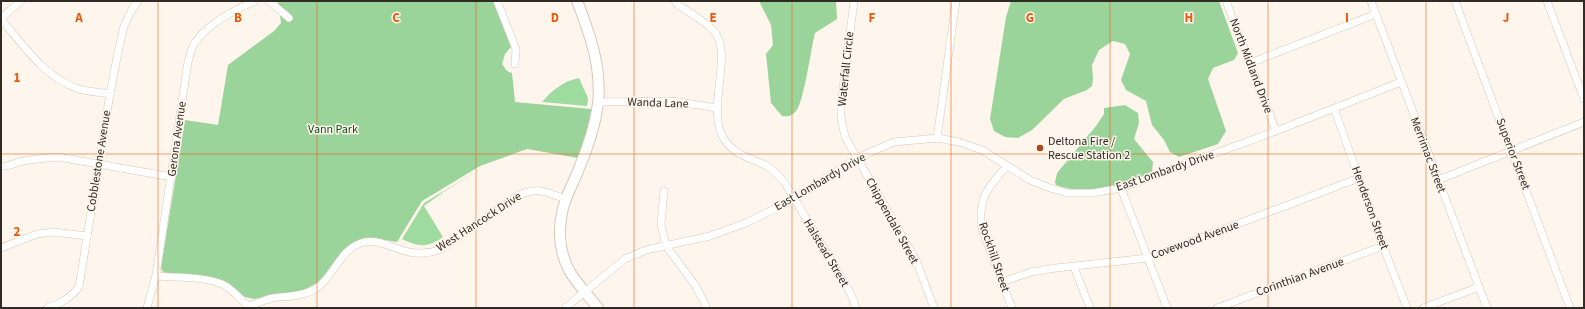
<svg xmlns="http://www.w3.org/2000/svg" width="1585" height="309" font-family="'Source Sans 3',sans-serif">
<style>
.green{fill:#9bd49b}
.forest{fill:#9edb9e}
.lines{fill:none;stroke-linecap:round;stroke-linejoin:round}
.street-casing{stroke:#d5c9b7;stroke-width:8}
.secondary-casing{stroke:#d5c9b7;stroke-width:12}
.street{stroke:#fff;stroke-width:7}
.secondary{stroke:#fff;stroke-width:10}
.grid{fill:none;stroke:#e8590c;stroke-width:1;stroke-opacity:0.55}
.poi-dot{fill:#ae481c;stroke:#fef6ec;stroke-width:1.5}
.labels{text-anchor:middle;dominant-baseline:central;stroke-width:3;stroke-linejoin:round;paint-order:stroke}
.street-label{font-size:12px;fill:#302c25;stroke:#fef6ec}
.park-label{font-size:12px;fill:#0d4e16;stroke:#fef6ec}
.poi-label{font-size:12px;fill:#302c25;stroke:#fef6ec;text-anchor:start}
.grid-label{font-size:13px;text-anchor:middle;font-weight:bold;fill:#e8590c;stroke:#fef6ec;stroke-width:3;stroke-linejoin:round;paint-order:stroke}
</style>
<rect width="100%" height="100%" fill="#fef6ec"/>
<g class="green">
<path d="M278 1H493L511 47 505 54 502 64 507 71 512 73 515 102 591 109C594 125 584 143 578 158L527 149 480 166 422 201 397 242 378 239H363L317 283 304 290 254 299 245 297 222 281 169 276 162 271 161 267 185 120 218 125 228 65 274 31 281 23Z"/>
<path d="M759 1H836L837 19 815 33C811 48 804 102 796 111 792 116 787 117 782 116L771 103 766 54 773 45 771 25Z"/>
<polygon points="1011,1 1219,1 1238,53 1234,60 1213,68 1208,79 1226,131 1218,144 1179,157 1170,152 1164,140 1152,125 1146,101 1126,90 1121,80 1130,54 1125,44 1113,41 1099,50 1092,65 1093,79 1092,86 1087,90 1064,99 1032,130 1018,138 1005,137 994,131 990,119 1006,17"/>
<path d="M1125 105 1138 113 1139 123 1134 139 1153 162 1152 173C1122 184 1088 197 1056 185L1055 182 1057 173 1096 126 1104 114V108Z"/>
</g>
<g class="forest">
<path d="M579 78 588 98 587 106 542 102C552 90 564 81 579 78Z"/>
<path d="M484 167 445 191 424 206 443 237C427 248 419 247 402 239L424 203Z"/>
</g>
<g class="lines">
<defs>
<g id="street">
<polyline points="269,1 289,18"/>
<polyline points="497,1 516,49 515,64"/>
<path d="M675 1 678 5C689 12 703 20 713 30 735 52 705 109 724 139 734 155 750 158 765 165 773 169 779 176 785 183L851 294 856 308"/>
<polyline points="854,1 841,105 841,118 845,137 916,260 934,308"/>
<polyline points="1226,1 1276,131"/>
<polyline points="1371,1 1487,308"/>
<polyline points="1455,1 1570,308"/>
<polyline points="1547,1 1584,99"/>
<polyline points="1,18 21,1"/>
<path d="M1 19C23 45 45 78 79 89 89 92 100 92 110 94"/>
<polyline points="1250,63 1376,14"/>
<polyline points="598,102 672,101 717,108"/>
<polyline points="1334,108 1383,246 1407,308"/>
<polyline points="937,138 956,1"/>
<path d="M1 166C8 167 13 164 19 162 32 159 45 158 58 157L172 177"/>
<path d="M1007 166C988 187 977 199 982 229L1012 308"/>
<polyline points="1438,180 1584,122"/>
<polyline points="1121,188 1167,308"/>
<polyline points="664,191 661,224 666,246 695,285 707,308"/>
<polyline points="1,248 37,234 54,232 87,236"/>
<polyline points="1074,267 1090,308"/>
<path d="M156 276C177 278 202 276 222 284 232 288 240 299 248 306"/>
<polyline points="1002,282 1031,272 1056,268 1148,258 1359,178"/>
<path d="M47 308C60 303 70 299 79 287L110 94 118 52 124 26 131 11 138 1"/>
<path d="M147 308 156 275 188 62C190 57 191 49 194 44 207 24 234 10 255 1"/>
<path d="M247 308 248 306C256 304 264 300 272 298 286 296 300 297 314 290 333 279 339 250 361 243 377 237 393 249 409 252 419 254 430 253 439 250L519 195C539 186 547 193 566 199"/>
<polyline points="565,308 625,259 646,250 710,236 748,222 794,199 857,158 894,142 937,138 959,142 982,150 1030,180 1047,187 1067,193 1093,193 1121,188 1276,131 1401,82"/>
<polyline points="1217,308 1383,246"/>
<polyline points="1423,308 1479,287"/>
</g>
<path id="secondary" d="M577 1C590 34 602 68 598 104 595 126 587 150 578 171 573 184 564 199 562 213 558 233 560 254 570 272 578 285 589 296 598 308"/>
</defs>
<use href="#street" class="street-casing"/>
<use href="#secondary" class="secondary-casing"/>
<use href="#street" class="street"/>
<use href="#secondary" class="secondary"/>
</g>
<path class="grid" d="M158 1V308M317 1V308M476 1V308M634 1V308M792 1V308M951 1V308M1110 1V308M1268 1V308M1426 1V308M1 154H1584"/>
<circle class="poi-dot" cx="1040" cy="148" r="4"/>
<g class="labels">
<g class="street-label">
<text transform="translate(1251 66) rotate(69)">North Midland Drive</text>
<text transform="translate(846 69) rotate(-84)">Waterfall Circle</text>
<text transform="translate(658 103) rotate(2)">Wanda Lane</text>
<text transform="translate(177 139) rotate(-82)">Gerona Avenue</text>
<text transform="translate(1513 154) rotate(69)">Superior Street</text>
<text transform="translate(1428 155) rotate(69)">Merrimac Street</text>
<text transform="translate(99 161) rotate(-81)">Cobblestone Avenue</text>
<text transform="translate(1165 171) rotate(-19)">East Lombardy Drive</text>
<text transform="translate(820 182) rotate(-30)">East Lombardy Drive</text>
<text transform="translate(1370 208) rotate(70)">Henderson Street</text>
<text transform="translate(892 221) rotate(61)">Chippendale Street</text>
<text transform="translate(479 222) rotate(-33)">West Hancock Drive</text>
<text transform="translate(1195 240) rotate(-20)">Covewood Avenue</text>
<text transform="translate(826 253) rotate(59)">Halstead Street</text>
<text transform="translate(994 257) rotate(71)">Rockhill Street</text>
<text transform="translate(1300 277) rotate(-20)">Corinthian Avenue</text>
</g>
<g class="park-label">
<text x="333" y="129">Vann Park</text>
</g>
<g class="poi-label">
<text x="1048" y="141">Deltona Fire /<tspan x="1048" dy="14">Rescue Station 2</tspan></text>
</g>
</g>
<g class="grid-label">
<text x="79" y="22">A</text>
<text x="238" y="22">B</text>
<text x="396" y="22">C</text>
<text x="555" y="22">D</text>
<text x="713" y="22">E</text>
<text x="872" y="22">F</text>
<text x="1030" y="22">G</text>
<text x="1189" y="22">H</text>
<text x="1347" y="22">I</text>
<text x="1506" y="22">J</text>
<text x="17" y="82">1</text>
<text x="17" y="236">2</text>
</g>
<rect width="1585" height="309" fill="none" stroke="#302c25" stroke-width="4"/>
</svg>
